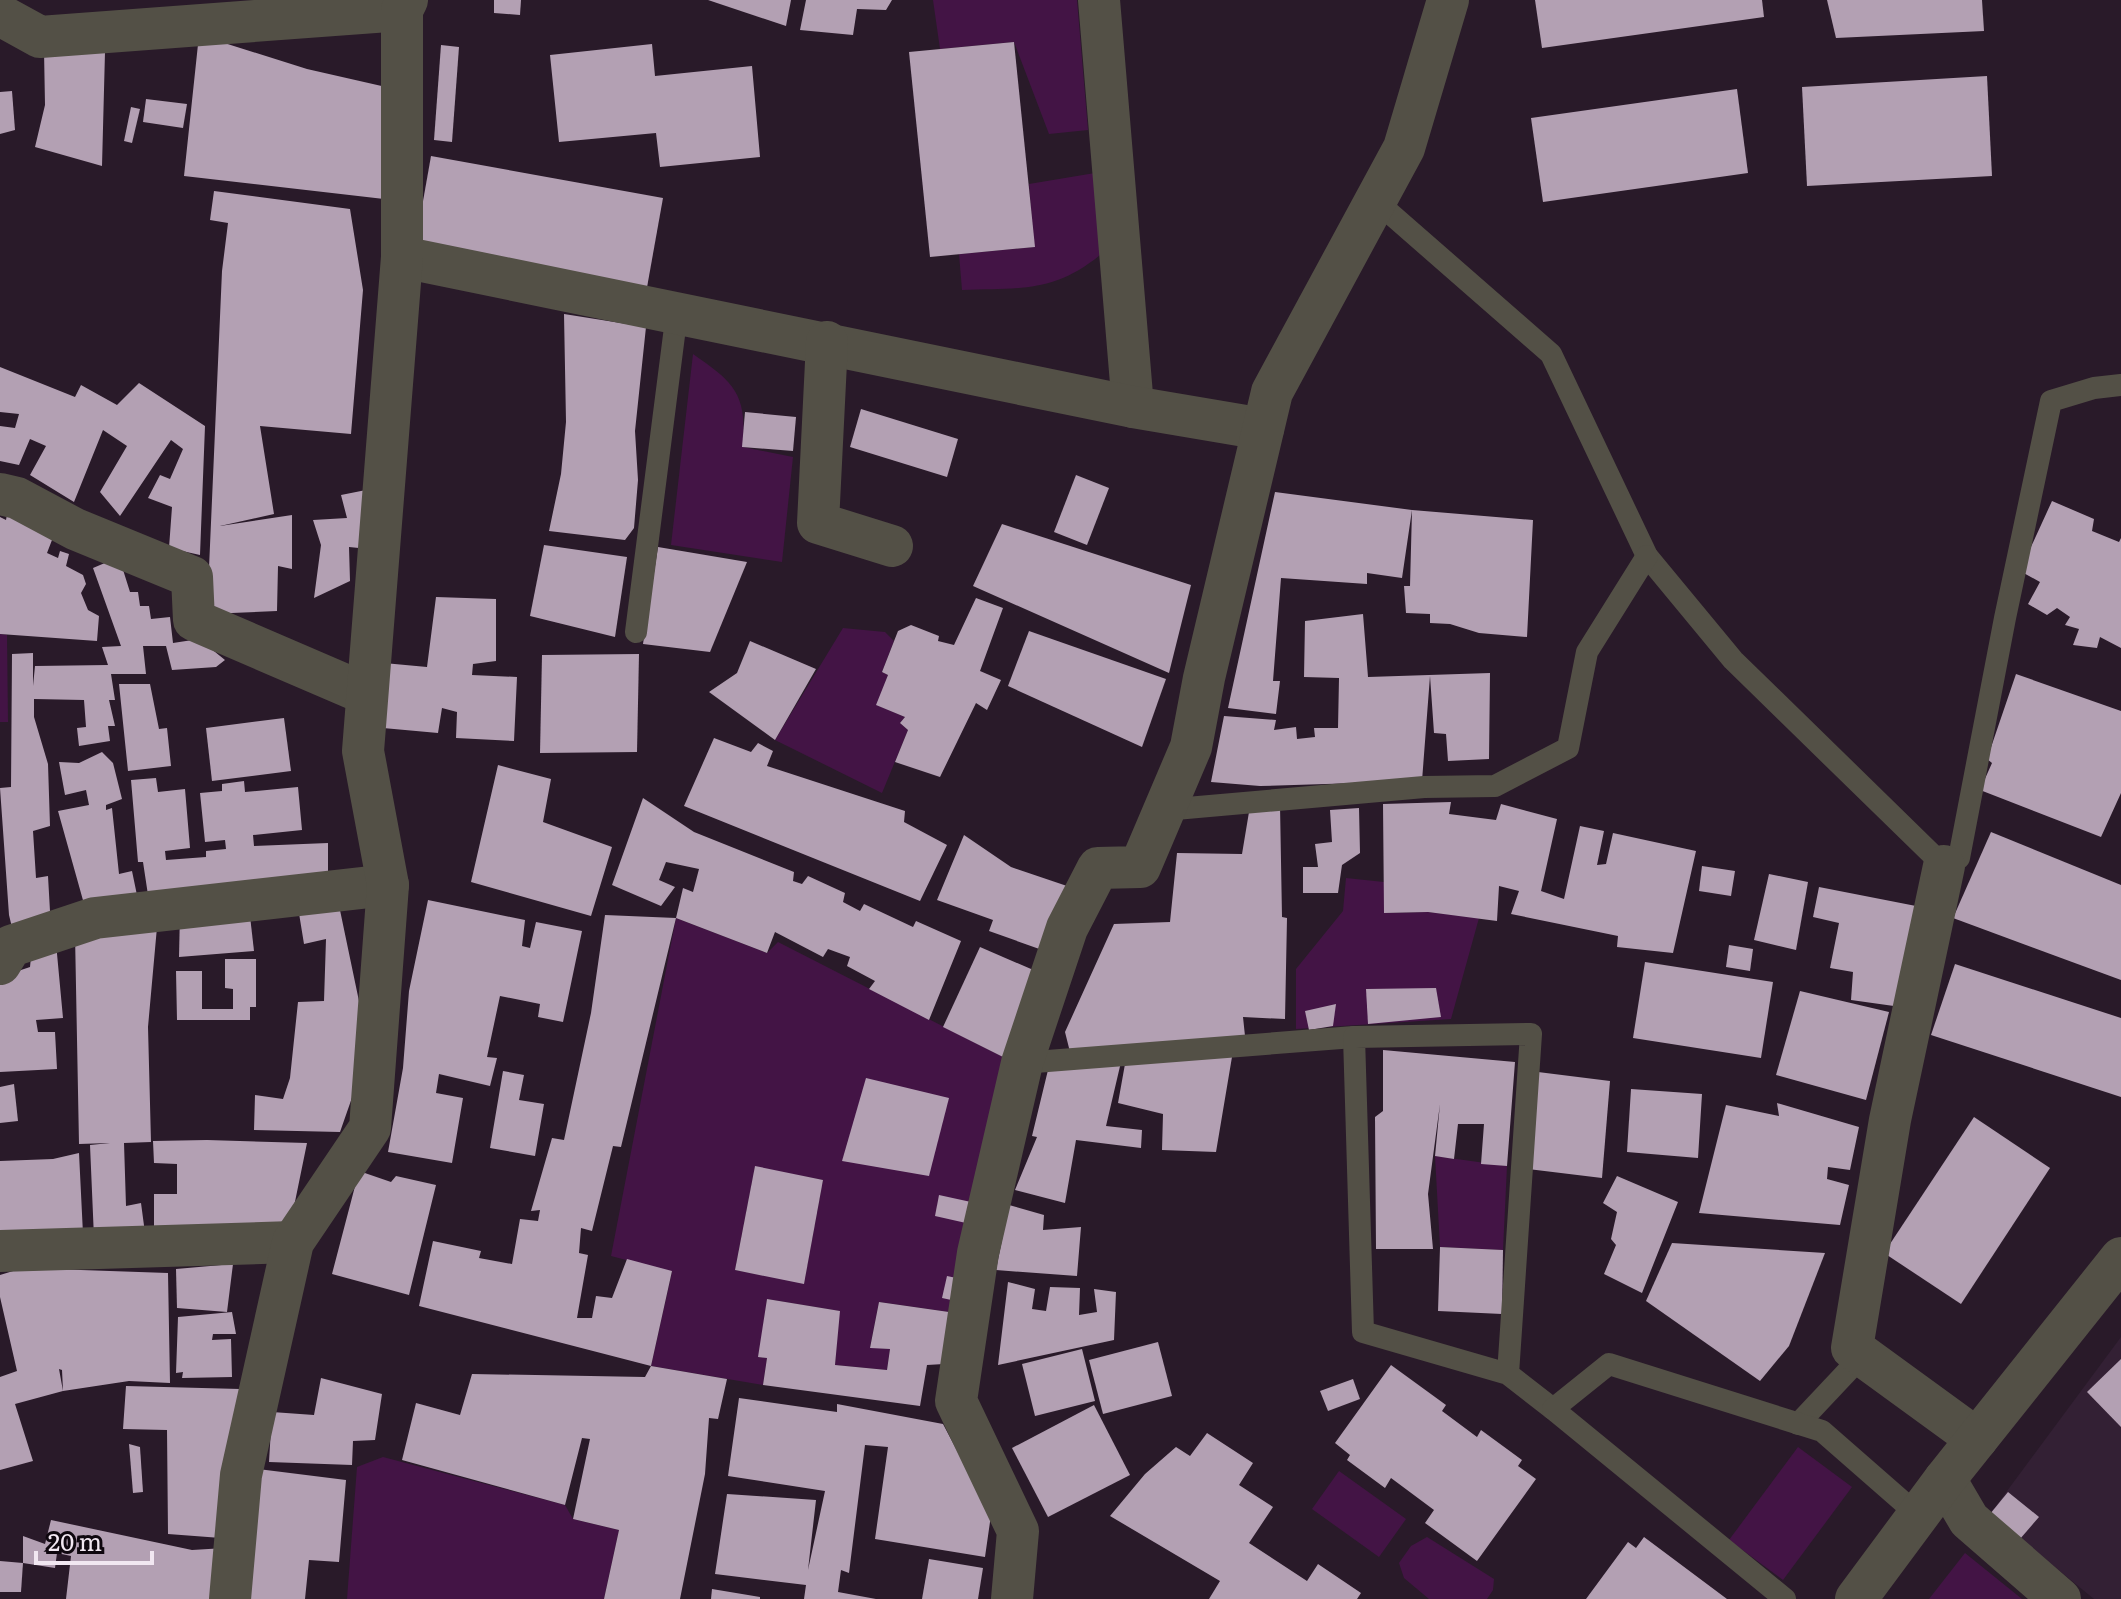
<svg xmlns="http://www.w3.org/2000/svg" width="2121" height="1599" font-family="Literata,serif">
<style>
.built{fill:#332034}
.green{fill:#431445;fill-rule:evenodd}
.building{fill:#b3a0b3}
.lines{fill:none;stroke-linecap:round;stroke-linejoin:round}
.service{stroke:#535046;stroke-width:22}
.minor{stroke:#535046;stroke-width:42}
</style>
<rect width="100%" height="100%" fill="#291a29"/>
<polygon class="built" points="2121,1337 2121,1599 2094,1599 1990,1514"/>
<g class="green">
<polygon points="933,0 1077,0 1088,130 1049,134 1014,42 940,49"/>
<path d="M1101 172 1100 255C1054 293 1019 288 962 290L959 254 1034 247 1029 184Z"/>
<path d="M693 354C735 383 747 394 743 447L793 457 782 562 671 545Z"/>
<polygon points="843,628 885,632 894,641 882,672 888,675 877,705 905,717 900,723 908,730 882,793 775,740"/>
<polygon points="0,634 7,635 8,722 0,722"/>
<polygon points="1346,878 1384,882 1384,913 1428,912 1479,918 1451,1019 1296,1029 1296,969 1343,911"/>
<path d="M676 918 767 953 778 942 1003 1057 949 1312 879 1302 870 1347 890 1349 887 1370 835 1365 839 1311 767 1299 759 1357 767 1358 763 1385 651 1366 672 1272 611 1256ZM755 1167 823 1180 804 1283 735 1270Z"/>
<polygon points="1435,1156 1507,1166 1503,1250 1440,1247"/>
<polygon points="1798,1447 1852,1487 1783,1580 1729,1540"/>
<polygon points="383,1457 565,1505 573,1519 619,1530 604,1599 347,1599 357,1467"/>
<polygon points="1339,1471 1406,1519 1379,1557 1312,1509"/>
<polygon points="1427,1537 1494,1579 1493,1590 1487,1599 1429,1599 1404,1578 1399,1563 1411,1546"/>
<polygon points="1965,1553 2022,1599 1929,1599"/>
</g>
<g class="building">
<polygon points="494,0 521,0 520,15 494,13"/>
<polygon points="708,0 791,0 786,26"/>
<polygon points="806,0 892,0 886,10 857,9 853,35 800,30"/>
<polygon points="1535,0 1762,0 1764,17 1542,48"/>
<polygon points="1827,0 1982,0 1984,31 1836,38"/>
<polygon points="199,35 307,69 386,87 384,199 184,176"/>
<polygon points="1014,42 1035,247 930,257 909,52"/>
<polygon points="652,44 655,76 752,66 760,157 660,167 656,133 559,142 550,55"/>
<polygon points="441,45 459,47 452,142 434,140"/>
<polygon points="44,50 105,52 102,166 35,147 45,105"/>
<polygon points="1987,76 1992,176 1807,186 1802,87"/>
<polygon points="1737,89 1748,173 1543,202 1531,118"/>
<polygon points="12,91 15,130 0,134 0,92"/>
<polygon points="146,99 187,104 183,128 143,122"/>
<polygon points="131,107 140,109 132,143 124,141"/>
<polygon points="431,156 663,198 646,293 414,252"/>
<polygon points="214,191 350,209 363,290 351,434 260,426 274,514 220,526 292,515 292,569 278,566 277,611 207,614 222,271 228,223 210,220"/>
<polygon points="564,314 646,327 635,431 638,480 634,528 625,540 549,531 561,474 566,422"/>
<polygon points="0,367 75,397 81,385 117,405 139,383 205,426 200,555 169,548 172,507 148,498 160,475 170,479 183,449 171,440 120,516 100,492 127,446 103,430 74,502 30,475 46,446 30,439 19,465 0,461 0,426 15,428 19,414 0,412"/>
<polygon points="861,409 958,439 947,477 850,447"/>
<polygon points="745,412 796,417 793,451 742,447"/>
<polygon points="1076,475 1109,488 1087,545 1054,532"/>
<polygon points="366,490 359,548 349,547 350,581 314,598 321,545 313,520 347,518 341,495"/>
<polygon points="1275,492 1412,510 1533,520 1527,637 1479,633 1450,624 1430,623 1430,614 1406,613 1404,586 1410,586 1412,510 1402,578 1367,573 1367,584 1281,578 1273,681 1280,681 1276,714 1228,708"/>
<polygon points="2052,501 2094,519 2092,531 2119,542 2121,538 2121,648 2100,637 2097,648 2073,645 2079,629 2065,625 2070,617 2057,608 2047,615 2028,604 2040,582 2020,571"/>
<polygon points="8,509 52,540 47,553 58,558 60,551 69,554 66,566 83,575 86,584 81,593 88,610 99,616 97,641 0,634 0,517 6,520"/>
<polygon points="1002,524 1191,585 1169,673 973,586"/>
<polygon points="544,545 627,557 615,637 530,616"/>
<polygon points="658,547 747,562 710,652 643,644"/>
<polygon points="119,557 130,592 138,592 140,606 149,606 151,619 170,617 173,643 199,639 225,660 216,667 172,670 166,646 143,646 146,674 111,674 115,700 109,700 115,726 108,726 110,741 79,746 77,728 86,727 84,700 34,699 34,717 48,764 50,826 33,831 36,878 48,876 51,929 15,940 9,915 0,788 11,787 12,654 33,653 33,686 35,666 108,665 102,647 121,646 93,568"/>
<polygon points="436,597 496,599 496,661 473,664 472,675 517,677 514,741 456,738 457,712 442,708 438,733 372,727 373,662 427,667"/>
<polygon points="976,598 1003,608 980,671 1001,680 987,710 976,703 940,777 895,762 908,730 900,723 905,717 876,705 888,675 882,672 898,631 911,625 939,636 938,641 954,645"/>
<polygon points="1363,614 1368,677 1490,673 1489,759 1448,761 1446,734 1434,733 1430,676 1422,781 1260,786 1211,782 1224,716 1276,720 1274,730 1296,727 1297,739 1315,737 1314,728 1338,728 1339,678 1304,677 1305,621"/>
<polygon points="1029,631 1166,679 1142,747 1008,686"/>
<polygon points="750,641 816,669 775,740 709,692 737,673"/>
<polygon points="639,654 637,752 540,753 542,655"/>
<polygon points="2016,674 2121,711 2121,793 2101,837 1980,790 1992,763 1987,759"/>
<polygon points="119,684 150,684 159,729 167,728 171,766 128,771"/>
<polygon points="284,718 291,771 212,781 206,728"/>
<polygon points="714,738 751,752 758,743 773,751 767,766 905,811 904,822 947,845 920,901 684,806"/>
<polygon points="102,752 113,763 122,799 106,805 106,810 112,808 119,874 132,871 138,900 86,911 58,811 89,805 86,790 65,795 59,762 79,763"/>
<polygon points="498,765 551,779 543,822 612,847 591,916 471,882"/>
<polygon points="156,778 158,792 185,789 190,848 165,851 166,860 206,857 206,851 226,849 225,840 205,842 200,793 222,791 222,784 244,781 245,792 298,787 302,830 253,835 254,846 328,843 328,882 148,895 143,862 138,862 131,780"/>
<polygon points="643,798 694,832 794,872 793,881 802,884 808,876 845,893 843,902 860,911 864,904 913,927 916,921 961,941 929,1020 869,989 875,981 847,966 850,957 828,949 823,957 775,932 767,953 676,918 683,888 693,892 699,869 666,862 659,880 675,887 661,906 612,885"/>
<polygon points="1451,802 1449,814 1496,820 1501,804 1557,819 1541,891 1564,899 1580,826 1604,831 1597,865 1606,864 1613,833 1696,851 1673,953 1617,947 1618,936 1511,914 1519,891 1499,886 1497,921 1428,912 1384,913 1383,804"/>
<polygon points="1280,805 1282,917 1287,918 1285,1019 1243,1017 1245,1036 1070,1052 1065,1032 1114,924 1170,922 1177,853 1242,854 1250,806"/>
<polygon points="1359,808 1360,853 1342,865 1338,893 1303,893 1303,867 1318,867 1315,844 1332,842 1330,810"/>
<polygon points="1991,832 2121,885 2121,980 1953,918"/>
<polygon points="964,835 1011,867 1067,886 1045,951 989,931 993,920 937,900"/>
<polygon points="1702,866 1735,871 1731,896 1699,891"/>
<polygon points="1769,874 1808,882 1796,950 1754,940"/>
<polygon points="1819,887 1916,906 1901,1007 1851,1000 1853,972 1830,968 1839,923 1813,917"/>
<polygon points="336,891 369,1049 340,1132 254,1130 255,1095 283,1099 290,1078 298,1002 324,1001 326,939 304,944 296,895"/>
<polygon points="428,900 525,920 522,946 530,948 536,922 582,931 563,1022 538,1017 540,1004 500,996 487,1057 497,1058 490,1086 439,1074 436,1093 463,1098 452,1163 388,1152 403,1068 409,991"/>
<polygon points="180,913 250,916 254,951 179,957"/>
<polygon points="605,915 676,918 621,1147 613,1146 592,1231 581,1228 579,1253 588,1255 577,1318 592,1318 596,1296 612,1298 627,1259 672,1271 651,1366 727,1379 718,1419 709,1418 705,1474 680,1599 604,1599 619,1530 573,1519 590,1439 582,1438 565,1505 402,1460 416,1403 460,1415 472,1374 645,1377 651,1366 419,1306 433,1241 481,1251 479,1258 512,1264 520,1219 538,1221 540,1210 531,1211 552,1138 564,1140 591,1013"/>
<polygon points="158,916 148,1027 151,1142 124,1143 126,1206 141,1203 145,1233 94,1238 90,1145 110,1143 79,1144 75,934"/>
<polygon points="56,943 63,1018 36,1020 38,1032 55,1032 57,1069 0,1072 0,977 30,967 32,947"/>
<polygon points="1729,945 1753,949 1750,971 1726,967"/>
<polygon points="980,947 1038,972 1003,1057 943,1027"/>
<polygon points="225,959 256,959 256,1007 250,1007 250,1020 177,1020 176,971 202,971 202,1009 233,1009 233,989 225,988"/>
<polygon points="1645,962 1773,982 1761,1058 1633,1038"/>
<polygon points="1955,964 2121,1018 2121,1097 1931,1035"/>
<polygon points="1436,988 1441,1017 1368,1024 1366,989"/>
<polygon points="1800,991 1889,1012 1866,1100 1776,1075"/>
<polygon points="1336,1004 1333,1026 1309,1030 1305,1011"/>
<polygon points="1383,1050 1515,1062 1507,1166 1481,1164 1484,1124 1458,1124 1454,1159 1435,1156 1440,1104 1428,1194 1433,1249 1376,1249 1375,1117 1383,1111"/>
<polygon points="1233,1051 1216,1152 1162,1150 1163,1114 1118,1103 1125,1064"/>
<polygon points="1121,1062 1106,1126 1142,1130 1141,1148 1076,1140 1065,1203 1015,1190 1037,1137 1032,1136 1048,1070"/>
<polygon points="503,1071 524,1075 519,1100 544,1104 535,1156 490,1148"/>
<polygon points="1538,1072 1610,1081 1602,1178 1528,1169"/>
<polygon points="866,1078 949,1098 929,1176 842,1161"/>
<polygon points="14,1084 18,1121 0,1123 0,1087"/>
<polygon points="1631,1089 1702,1094 1698,1158 1627,1152"/>
<polygon points="1777,1103 1859,1127 1850,1170 1828,1167 1827,1179 1849,1185 1840,1225 1699,1213 1726,1105 1779,1116"/>
<polygon points="1974,1117 2050,1168 1961,1304 1884,1253"/>
<polygon points="207,1140 307,1143 289,1231 154,1229 154,1194 177,1194 177,1164 154,1163 153,1141"/>
<polygon points="79,1153 83,1234 0,1241 0,1161 53,1159"/>
<polygon points="755,1166 823,1180 804,1284 735,1270"/>
<polygon points="359,1171 391,1182 396,1176 436,1185 409,1295 332,1274"/>
<polygon points="1617,1176 1678,1202 1642,1293 1604,1274 1616,1245 1611,1239 1617,1212 1603,1203"/>
<polygon points="939,1195 971,1202 966,1223 935,1216"/>
<polygon points="1009,1205 1044,1215 1043,1230 1081,1227 1077,1276 996,1270"/>
<polygon points="1672,1243 1825,1253 1789,1346 1760,1381 1646,1301"/>
<polygon points="1440,1247 1503,1250 1502,1314 1438,1311"/>
<polygon points="233,1264 227,1312 177,1308 176,1269"/>
<polygon points="23,1268 168,1273 170,1383 129,1381 63,1391 62,1370 59,1369 63,1391 15,1404 33,1461 0,1470 0,1377 17,1371 0,1297 0,1275"/>
<polygon points="947,1276 961,1279 956,1301 942,1298"/>
<polygon points="1008,1282 1035,1289 1032,1309 1046,1311 1050,1287 1080,1288 1079,1315 1097,1312 1094,1289 1116,1292 1114,1340 998,1365"/>
<polygon points="767,1299 840,1311 835,1365 887,1370 890,1349 870,1348 879,1302 949,1312 944,1364 927,1365 920,1406 763,1385 767,1358 758,1357"/>
<polygon points="232,1312 236,1334 213,1334 212,1340 231,1339 232,1377 182,1378 183,1372 176,1373 178,1317"/>
<polygon points="1158,1342 1172,1396 1103,1414 1089,1360"/>
<polygon points="1082,1349 1095,1401 1035,1416 1022,1364"/>
<polygon points="2121,1359 2121,1427 2087,1392"/>
<polygon points="1391,1365 1446,1405 1442,1411 1477,1437 1481,1430 1522,1460 1518,1466 1536,1479 1477,1561 1425,1523 1434,1510 1391,1478 1385,1488 1347,1460 1350,1455 1335,1443"/>
<polygon points="321,1378 382,1394 375,1440 353,1441 352,1465 269,1462 272,1412 314,1415"/>
<polygon points="1353,1379 1360,1399 1328,1411 1320,1391"/>
<polygon points="126,1386 240,1389 221,1538 168,1534 167,1430 123,1429"/>
<polygon points="739,1398 837,1412 837,1404 943,1424 991,1515 985,1557 875,1539 888,1447 865,1445 849,1573 841,1570 838,1592 876,1599 804,1599 806,1585 715,1574 727,1494 816,1500 808,1570 825,1491 728,1476"/>
<polygon points="1094,1405 1130,1475 1048,1517 1012,1448"/>
<polygon points="1207,1433 1253,1463 1239,1485 1273,1507 1249,1543 1307,1581 1318,1564 1361,1593 1357,1599 1209,1599 1220,1581 1110,1516 1145,1474 1176,1447 1190,1456"/>
<polygon points="129,1444 140,1447 143,1492 133,1493"/>
<polygon points="250,1468 346,1480 339,1562 309,1560 305,1599 244,1599"/>
<polygon points="2008,1492 2039,1517 2020,1539 1990,1514"/>
<polygon points="51,1520 192,1550 225,1548 223,1599 66,1599 71,1556 57,1553 55,1568 23,1563 23,1536 45,1544"/>
<polygon points="1644,1537 1727,1599 1586,1599 1628,1542 1636,1548"/>
<polygon points="929,1559 983,1568 978,1599 922,1599"/>
<polygon points="0,1561 23,1563 21,1592 0,1592"/>
<polygon points="712,1589 760,1597 760,1599 711,1599"/>
</g>
<g class="lines">
<g class="service">
<polyline points="1376,201 1551,354 1647,556 1733,660 1944,866 1959,858 2005,618 2051,401 2094,388 2121,385"/>
<polyline points="636,632 677,312"/>
<polyline points="1164,810 1424,787 1495,786 1568,748 1587,652 1647,556"/>
<polyline points="1022,1063 1354,1037"/>
<polyline points="1508,1374 1363,1332 1354,1037 1531,1034 1508,1374 1553,1409"/>
<polyline points="1798,1424 1862,1356"/>
<polyline points="1785,1599 1553,1409 1609,1364 1822,1431 1918,1515"/>
</g>
<g class="minor">
<polyline points="1099,0 1133,407"/>
<polyline points="0,15 40,37 402,10"/>
<polyline points="402,257 1133,407 1263,429"/>
<polyline points="827,342 818,523 892,546"/>
<polyline points="0,494 17,498 75,529 192,577 194,620 366,694"/>
<polyline points="1944,866 1890,1120 1852,1348 1977,1439"/>
<polyline points="0,964 11,946 95,918 388,885"/>
<polyline points="0,1251 293,1242"/>
<polyline points="1945,1479 1969,1520 2060,1599"/>
<polyline points="230,1599 241,1475 293,1242 370,1128 388,885 363,751 402,257 402,10 407,0"/>
<polyline points="1012,1599 1018,1531 956,1401 978,1253 1022,1063 1067,928 1098,868 1140,867 1191,747 1204,678 1272,392 1404,148 1448,0"/>
<polyline points="1856,1599 1945,1479 2121,1258"/>
</g>
</g>
<path d="M36 1551v12h116v-12" fill="none" stroke="#f1e7f1" stroke-width="4"/>
<text x="48" y="1551" font-size="24" fill="#f1e7f1" stroke="#0e070e" stroke-width="6" paint-order="stroke">20 m</text>
</svg>
